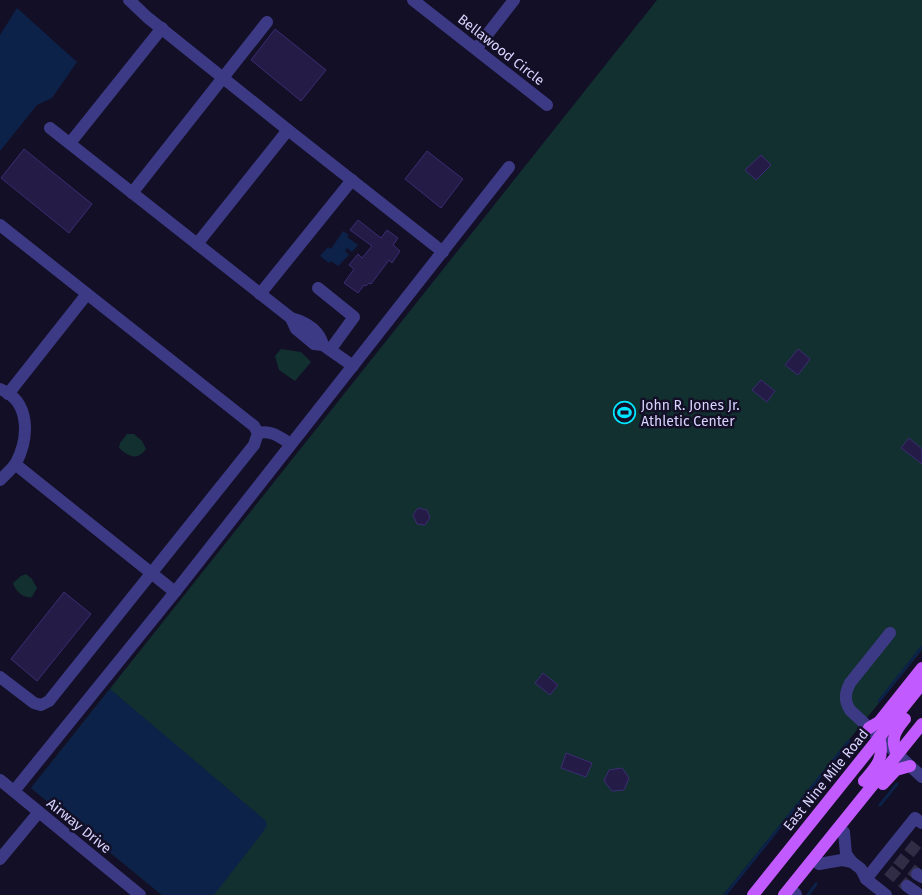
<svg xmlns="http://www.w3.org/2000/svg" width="922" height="895" font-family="'Fira Sans',sans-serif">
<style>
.green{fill:#12302f}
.water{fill:#0c2248}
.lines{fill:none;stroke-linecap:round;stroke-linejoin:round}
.stream{stroke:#0c2248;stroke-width:3}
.building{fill:#241b47;stroke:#3b2d73}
.minor-tunnel{stroke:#312d47;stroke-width:12;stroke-dasharray:12 6;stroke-linecap:butt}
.minor{stroke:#3d3a85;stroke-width:12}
.major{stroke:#c25bff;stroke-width:12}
.labels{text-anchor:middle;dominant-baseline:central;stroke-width:5;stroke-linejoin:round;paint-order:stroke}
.street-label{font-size:14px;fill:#d9d4ff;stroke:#130f26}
.poi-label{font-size:14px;fill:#d9d4ff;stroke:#130f26;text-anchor:start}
</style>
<rect width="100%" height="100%" fill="#130f26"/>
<g class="green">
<polygon points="657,0 922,0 922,650 723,895 162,895 31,788"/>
<polygon points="281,349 301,352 311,362 295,381 279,370 275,356"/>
<path d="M127 434H134L142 441 146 449C137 461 129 457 119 448L120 443Z"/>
<path d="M26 574 32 579 37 588 32 597C24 599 15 591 13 583L21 576Z"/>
</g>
<g class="water">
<polygon points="17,8 77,62 52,98 37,105 0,151 0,35"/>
<polygon points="343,231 349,235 347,237 358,245 352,252 347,248 345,251 349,255 338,266 331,261 329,263 320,256 328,247 331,249"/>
<polygon points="110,689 265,820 267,825 263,832 214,895 162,895 31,788"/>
</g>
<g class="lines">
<g class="stream">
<polyline points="879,701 922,647"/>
<polyline points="880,805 897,784"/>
<polyline points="725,895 849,741"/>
<polyline points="808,895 816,884"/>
</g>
</g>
<g class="building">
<polygon points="275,29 326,70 301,101 251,60"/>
<polygon points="24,149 92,204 69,233 1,178"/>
<polygon points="427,151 463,179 441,208 405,179"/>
<polygon points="761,155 771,165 756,180 745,170"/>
<polygon points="358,220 381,238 387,230 398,238 393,245 400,251 392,263 389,260 371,284 369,283 366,286 364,285 358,293 344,283 354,269 349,265 358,254 362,258 372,246 350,230"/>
<polygon points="798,349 810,359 798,375 785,365"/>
<polygon points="761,380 775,391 767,402 752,390"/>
<polygon points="909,438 922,449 922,464 901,448"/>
<polygon points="418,508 427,510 430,518 425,525 417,524 413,515"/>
<polygon points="64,592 91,614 37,681 11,659"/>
<polygon points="543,673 558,685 550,695 535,683"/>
<polygon points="566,753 592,763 586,777 561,768"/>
<polygon points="622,768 629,778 624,790 612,791 604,781 609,770"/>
</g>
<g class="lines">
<g class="minor-tunnel">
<polyline points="908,845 922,856"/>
<polyline points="897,858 917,874"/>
<polyline points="888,870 907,886"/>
</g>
<g class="minor">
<polyline points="129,0 147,17 288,130 197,244"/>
<polyline points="413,0 547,105"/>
<polyline points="476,49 514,0"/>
<polyline points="50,128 291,318"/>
<polyline points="288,130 443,252"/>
<polyline points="70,143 162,28"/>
<polyline points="132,193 267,22"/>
<polyline points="0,225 254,426 258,433 254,445 49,701 41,705 34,703 0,677"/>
<polyline points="318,288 354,317 330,350"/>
<polyline points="260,294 352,180"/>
<path d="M323 345C319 329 306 322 291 318L296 329 314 344 323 345 353 366"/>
<path d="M0 389C31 401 29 438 16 463 12 469 5 475 0 480"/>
<polyline points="8,394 87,294"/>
<path d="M258 433C272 430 279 437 291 444"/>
<polyline points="15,464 175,592"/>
<path d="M890 633 850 683C845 693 844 700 850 710L922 777"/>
<polyline points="0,780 140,895"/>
<polyline points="14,791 175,592 509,167"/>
<polyline points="844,832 846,854 852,862 861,869 866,879 886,895"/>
<polyline points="0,859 39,812"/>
<polyline points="819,864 842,860 852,862"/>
<polyline points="917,874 922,877"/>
<polyline points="866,879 915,818 922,823"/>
<polyline points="907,886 917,893"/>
<polyline points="795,893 796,895"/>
</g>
<g class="major">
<polyline points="869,728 879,722 922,668"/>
<path d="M897 754C890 739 895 731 905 719"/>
<path d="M864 781C877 766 885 758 879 737"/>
<polyline points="883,784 896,770 910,766"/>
<polyline points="753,895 922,684"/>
<polyline points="784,895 922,724"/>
</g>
</g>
<defs>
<symbol id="stadium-ring" viewBox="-11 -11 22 22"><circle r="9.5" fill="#130f26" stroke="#00e5ff" stroke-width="1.5"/><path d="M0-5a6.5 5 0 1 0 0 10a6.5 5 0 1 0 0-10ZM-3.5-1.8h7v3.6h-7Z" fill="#00e5ff"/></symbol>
</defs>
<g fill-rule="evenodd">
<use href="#stadium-ring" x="612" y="400" width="25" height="25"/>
</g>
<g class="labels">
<g class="street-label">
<text transform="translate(501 50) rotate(38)">Bellawood Circle</text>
<text transform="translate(826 780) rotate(-51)">East Nine Mile Road</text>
<text transform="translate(79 826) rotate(39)">Airway Drive</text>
</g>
<g class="poi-label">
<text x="641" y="405">John R. Jones Jr.<tspan x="641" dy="16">Athletic Center</tspan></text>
</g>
</g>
</svg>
